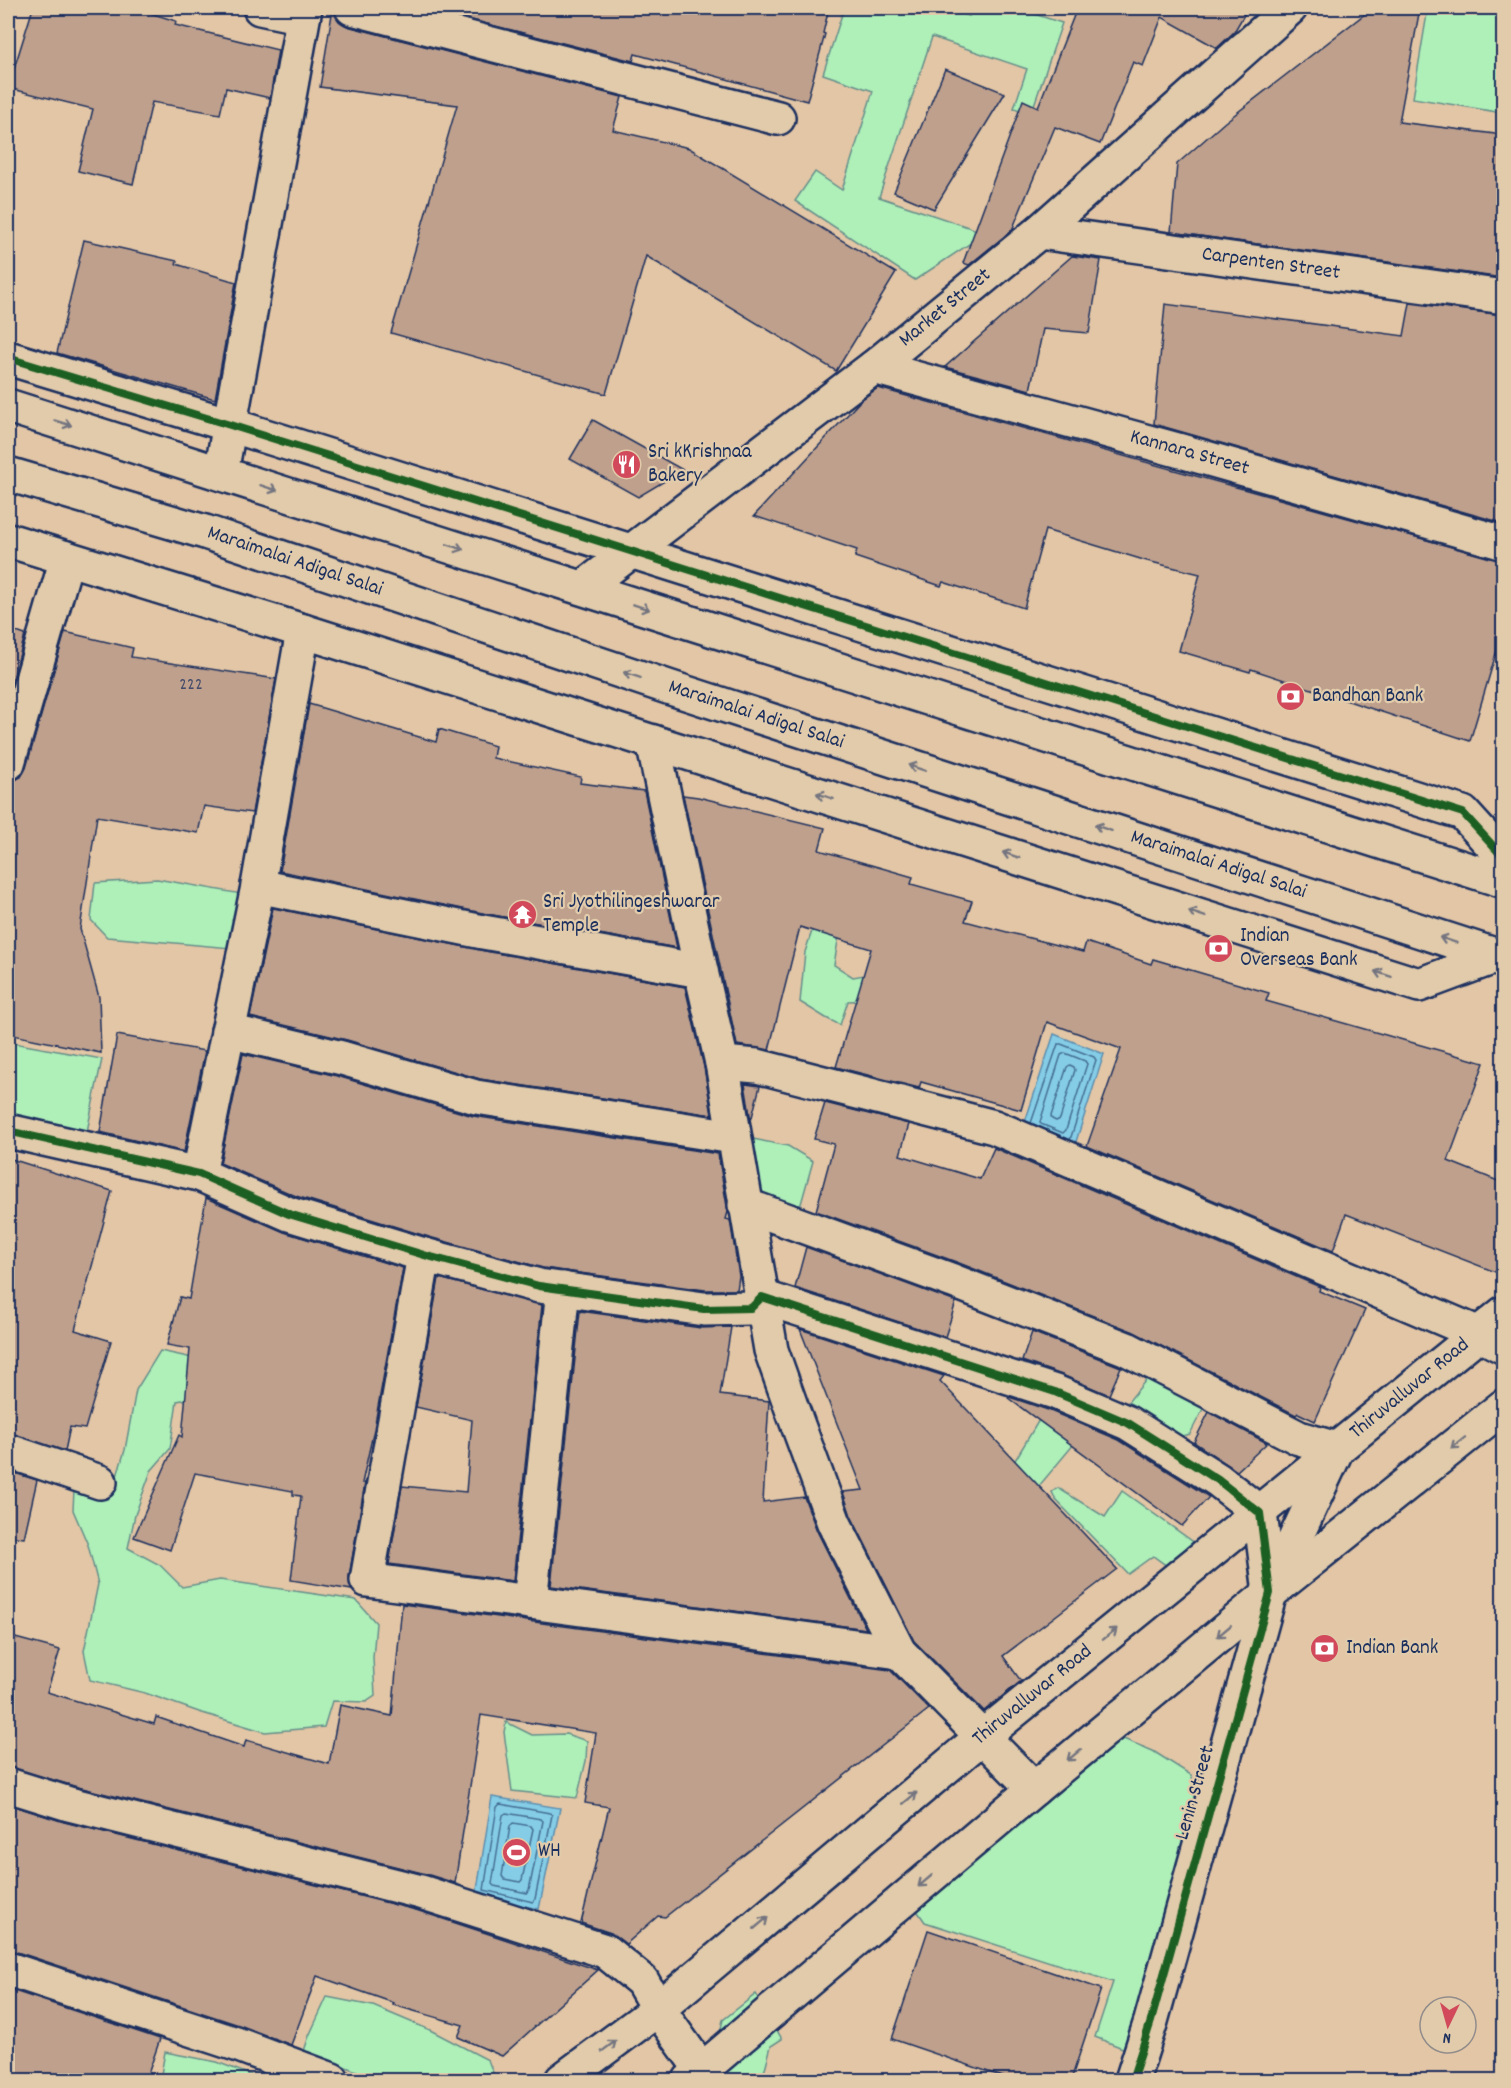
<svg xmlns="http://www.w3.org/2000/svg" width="1511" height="2088" font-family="Dekko,sans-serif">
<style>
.green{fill:#afefb8;stroke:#658f8b;stroke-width:1.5}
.water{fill:#85cde6;stroke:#5b8eb0;stroke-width:1.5}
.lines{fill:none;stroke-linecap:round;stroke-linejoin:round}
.shore{stroke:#456e94;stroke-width:1.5}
.building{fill:#bfa08c;stroke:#1b2f5e;stroke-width:1.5}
.street-casing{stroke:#1b2f5e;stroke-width:38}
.secondary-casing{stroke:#1b2f5e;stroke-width:38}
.street{stroke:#e1cbaa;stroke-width:33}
.secondary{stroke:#e1cbaa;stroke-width:33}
.cycleway-casing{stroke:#e1cbaa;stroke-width:11}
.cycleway{stroke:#1b5e20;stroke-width:8}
.oneway{stroke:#747580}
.labels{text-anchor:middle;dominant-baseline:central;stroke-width:4.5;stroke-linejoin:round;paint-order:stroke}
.number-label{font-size:18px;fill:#444b6a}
.street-label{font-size:21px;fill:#1b2f5e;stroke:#e1cbaa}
.poi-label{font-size:21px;fill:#1b2f5e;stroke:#e1cbaa;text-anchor:start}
</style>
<rect width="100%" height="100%" fill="#e3c6a5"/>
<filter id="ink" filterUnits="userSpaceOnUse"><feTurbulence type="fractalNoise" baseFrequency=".0167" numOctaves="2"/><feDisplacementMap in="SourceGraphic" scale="12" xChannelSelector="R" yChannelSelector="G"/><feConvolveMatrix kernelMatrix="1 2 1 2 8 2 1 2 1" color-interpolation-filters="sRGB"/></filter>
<g filter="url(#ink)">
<g class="green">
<polygon points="844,8 942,8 969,16 978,8 1016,8 1062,23 1031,114 1014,108 1027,69 932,37 879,197 986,233 915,280 795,201 815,172 842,190 873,91 823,74"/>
<polygon points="1428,8 1503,8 1503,113 1413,98"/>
<polygon points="157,879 242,894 231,948 107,937 91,920 95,883"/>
<polygon points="824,895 842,917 834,965 853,977 870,974 877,1000 848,1001 840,1025 826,1018 800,1002 805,952"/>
<polygon points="8,1042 102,1059 85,1141 8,1121"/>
<polygon points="753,1139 788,1146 813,1161 799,1211 752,1193"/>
<polygon points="160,1351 188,1357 235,1375 225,1393 177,1401 170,1449 151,1471 135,1515 128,1548 160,1565 182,1587 220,1580 356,1600 376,1623 373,1658 375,1696 366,1702 332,1701 324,1727 265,1732 199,1712 145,1693 90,1680 84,1651 98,1584 88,1545 73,1510 74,1490 111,1496 125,1450 136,1390"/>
<path d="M1150 1375 1186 1390 1204 1407 1190 1434C1163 1444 1162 1428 1145 1414 1140 1409 1134 1406 1128 1402Z"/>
<polygon points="1044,1403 1089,1417 1097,1430 1079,1438 1034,1492 1014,1462 1039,1420"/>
<polygon points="1058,1488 1105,1517 1122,1491 1206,1551 1174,1571 1153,1556 1128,1574 1056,1500 1052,1492"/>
<polygon points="506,1722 532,1735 566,1734 587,1741 586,1761 577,1798 512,1791 504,1732"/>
<polygon points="1111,1734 1153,1751 1191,1775 1208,1817 1140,2055 1095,2037 1113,1982 925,1922 916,1909"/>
<polygon points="756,1994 782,2039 771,2046 762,2080 714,2080 710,2073 723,2020"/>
<polygon points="327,1997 373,2006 430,2030 488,2060 496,2080 380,2080 304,2051 309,2036"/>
<polygon points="165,2052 217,2062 256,2077 254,2080 160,2080"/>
</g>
<g class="water">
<polygon points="1054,1034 1104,1054 1073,1151 1022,1131"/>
<polygon points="492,1797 560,1808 539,1909 476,1896"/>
</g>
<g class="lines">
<g class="shore">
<polygon points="1065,1053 1085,1061 1087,1064 1066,1130 1063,1133 1041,1124 1040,1122 1061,1055"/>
<polygon points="1070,1065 1074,1067 1075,1070 1060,1119 1056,1121 1052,1119 1051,1116 1067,1067"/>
<polyline points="1031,1123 1058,1044 1061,1044 1094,1057 1096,1060 1070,1140"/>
<polygon points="500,1804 550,1813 552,1815 535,1899 533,1902 484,1890 497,1807"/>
<polygon points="506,1813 541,1819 543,1821 529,1890 527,1893 494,1886 492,1884 503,1815"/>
<polygon points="513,1823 531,1826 533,1829 522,1880 520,1882 504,1879 502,1876 510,1826"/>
</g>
</g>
<g class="building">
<polygon points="33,8 134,8 176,21 175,25 278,50 270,98 226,88 220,114 152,102 133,184 78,171 93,109 8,88"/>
<polygon points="333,8 339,21 347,26 622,97 613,130 689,148 896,273 836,371 646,256 606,394 391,333 457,105 320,87"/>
<polygon points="425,8 829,8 823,33 825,34 807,101 635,54 633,61"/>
<polygon points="1077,8 1248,8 1234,32 1217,48 1162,17 1143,66 1133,62 1100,144 1055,127 1012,230 969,265 963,263 1023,100 1038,107"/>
<polygon points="1376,8 1420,8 1399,122 1503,135 1503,278 1171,232 1177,164 1225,122 1370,10"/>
<polygon points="945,69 1005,93 934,209 894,192"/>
<polygon points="84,240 177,261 176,264 236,282 215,399 57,353"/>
<polygon points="1072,256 1101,260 1089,333 1043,329 1030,390 945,367"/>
<polygon points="1410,303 1503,315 1503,523 1154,424 1165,304 1404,336"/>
<polygon points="878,388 1503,561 1503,630 1470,741 1251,669 1250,672 1179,651 1200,574 1147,561 1045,530 1024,608 943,582 941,586 855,557 857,550 754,516 861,400"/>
<polygon points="593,420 683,470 638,497 570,459"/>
<polygon points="8,629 25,635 8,697"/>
<polygon points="65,632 133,648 131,657 276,679 252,813 204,806 198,833 97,816 80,929 99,997 101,1053 8,1034 8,781 13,781 21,777 26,768"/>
<polygon points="309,704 436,742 439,729 495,746 493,758 581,777 580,783 644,791 677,948 487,914 280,871"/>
<polygon points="683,795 698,797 825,828 819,850 913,877 911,884 972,901 965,921 1083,952 1086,942 1151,964 1153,959 1269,993 1266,1001 1484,1063 1448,1161 1503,1183 1503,1275 1346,1214 1333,1251 1087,1146 1121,1049 1047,1022 1021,1110 921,1082 919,1088 836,1067 871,949 800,927 769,1050 737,1045"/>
<polygon points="273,908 480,950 685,987 704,1067 712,1115 480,1079 347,1040 250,1017"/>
<polygon points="117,1035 205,1051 184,1152 100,1132"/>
<polygon points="243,1054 337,1076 473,1116 718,1154 728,1212 726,1219 730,1220 739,1276 737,1290 705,1290 543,1268 429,1237 296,1196 220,1163"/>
<polygon points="745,1084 760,1086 751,1121"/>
<polygon points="825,1103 909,1124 900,1155 980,1179 994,1148 1320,1287 1319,1291 1365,1310 1315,1421 1298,1413 1296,1415 1134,1332 959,1263 816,1211 834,1144 814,1139"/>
<polygon points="8,1158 112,1191 75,1330 111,1341 85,1429 70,1427 65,1451 8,1433"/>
<polygon points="206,1198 284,1232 403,1268 374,1429 362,1483 365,1483 349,1577 352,1590 291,1580 301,1496 293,1495 293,1491 195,1473 170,1550 134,1537 179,1435 182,1437 190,1349 167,1345 180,1297 189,1299"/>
<polygon points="806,1247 956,1302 945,1337 795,1288"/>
<polygon points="439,1278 542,1305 513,1581 389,1564 402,1486 466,1492 472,1420 416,1407"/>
<polygon points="580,1311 701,1328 731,1327 720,1395 769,1401 763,1502 804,1497 817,1531 866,1629 551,1586"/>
<polygon points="800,1329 944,1376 940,1381 1117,1569 1003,1656 1021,1681 984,1711 914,1641 851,1516 843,1492 863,1490"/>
<polygon points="1032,1332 1121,1367 1109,1395 1062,1375 1022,1361"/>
<polygon points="1009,1397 1048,1410 1119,1440 1209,1497 1182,1526 1008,1398"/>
<polygon points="1209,1412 1267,1443 1237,1471 1194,1442"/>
<polygon points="8,1471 37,1480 24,1538 8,1536"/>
<polygon points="402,1604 890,1670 929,1709 665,1917 658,1916 626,1944 611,1933 581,1923 609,1807 585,1803 596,1733 481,1715 455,1883 426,1874 74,1786 8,1767 8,1636 60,1650 47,1692 154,1724 156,1717 244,1747 246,1740 329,1764 340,1705 392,1716"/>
<polygon points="8,1804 64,1822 416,1910 598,1970 502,2056 458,2037 463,2025 393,2005 394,2003 317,1976 291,2045 242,2026 14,1951 8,1951"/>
<polygon points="928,1930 1101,1989 1071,2080 1012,2080 892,2039"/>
<polygon points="8,1989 160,2039 146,2080 8,2080"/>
</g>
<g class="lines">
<defs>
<g id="street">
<polyline points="260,8 303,17"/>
<polyline points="352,8 778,118"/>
<path id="s1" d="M1039 232 1504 297"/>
<polyline points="8,358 230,425 1463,813 1504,858"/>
<path id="s2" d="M874 367 1181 451 1504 543"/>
<polyline points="221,473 305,8"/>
<polyline points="8,540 303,631 1419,985 1497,956"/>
<path id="s3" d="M583 588 874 367 1039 232 1290 8"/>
<polyline points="653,742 701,971 722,1063 771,1350 792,1409 834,1523 899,1652 1034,1789"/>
<polyline points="8,763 67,558"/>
<polyline points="258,886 483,932 701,971"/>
<polyline points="228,1031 342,1058 476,1097 734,1137"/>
<polyline points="722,1063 757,1066 994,1127 1477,1333 1504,1347"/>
<polyline points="8,1131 199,1174 289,1214 424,1255 539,1286 704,1309 751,1308 762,1297 1055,1392 1128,1423 1218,1480 1260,1513"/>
<polyline points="199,1174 258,886 303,631"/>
<polyline points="745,1205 953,1281 1127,1349 1299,1438 1337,1449 1270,1593"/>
<polyline points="424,1255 367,1580 899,1652"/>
<polyline points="8,1451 100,1482"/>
<polyline points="530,1602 563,1289"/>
<polyline points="8,1785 69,1804 421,1892 605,1951 642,1981 658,2009 703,2072 699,2080"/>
<polyline points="8,1969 236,2044 332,2080"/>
</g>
<g id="secondary">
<polyline points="8,406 1504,881"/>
<path id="s4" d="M8 474 205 532 671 688 1504 958"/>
<path id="s5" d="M562 2080 658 2009 982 1737 1504 1313"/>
<polyline points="690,2080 1034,1789 1270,1593 1504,1406"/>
<polyline points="1132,2080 1151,2021 1270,1593 1260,1513"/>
</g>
</defs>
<use href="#street" class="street-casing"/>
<use href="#secondary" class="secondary-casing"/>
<use href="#street" class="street"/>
<use href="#secondary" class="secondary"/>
<defs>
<g id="cycleway">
<polyline points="8,358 230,425 1463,813 1504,858"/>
<polyline points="8,1131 199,1174 289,1214 424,1255 539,1286 704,1309 751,1308 762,1297 1055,1392 1128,1423 1218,1480 1260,1513 1270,1593 1151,2021 1132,2080"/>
</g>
</defs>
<use href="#cycleway" class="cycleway-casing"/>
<use href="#cycleway" class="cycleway"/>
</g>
<defs><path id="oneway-shaft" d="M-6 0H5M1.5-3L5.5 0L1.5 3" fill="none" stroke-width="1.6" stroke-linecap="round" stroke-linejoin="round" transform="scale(1.5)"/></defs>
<g class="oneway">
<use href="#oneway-shaft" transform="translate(63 423) rotate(17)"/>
<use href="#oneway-shaft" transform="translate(269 488) rotate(18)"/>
<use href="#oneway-shaft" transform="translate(455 547) rotate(18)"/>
<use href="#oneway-shaft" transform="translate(641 607) rotate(18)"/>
<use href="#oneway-shaft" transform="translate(632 675) rotate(-162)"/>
<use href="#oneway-shaft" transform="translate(917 768) rotate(-162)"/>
<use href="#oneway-shaft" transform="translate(825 796) rotate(-162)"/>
<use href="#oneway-shaft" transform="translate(1103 828) rotate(-162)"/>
<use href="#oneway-shaft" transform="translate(1011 855) rotate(-162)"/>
<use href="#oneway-shaft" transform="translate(1197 914) rotate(-162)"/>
<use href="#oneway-shaft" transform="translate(1448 940) rotate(-162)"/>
<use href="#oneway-shaft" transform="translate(1383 974) rotate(-162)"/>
<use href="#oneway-shaft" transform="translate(1458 1443) rotate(141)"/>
<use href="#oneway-shaft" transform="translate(1224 1631) rotate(140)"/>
<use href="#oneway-shaft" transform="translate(1110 1634) rotate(-39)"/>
<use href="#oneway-shaft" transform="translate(1074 1755) rotate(140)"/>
<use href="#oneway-shaft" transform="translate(910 1798) rotate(-40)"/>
<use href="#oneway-shaft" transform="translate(925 1881) rotate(140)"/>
<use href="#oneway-shaft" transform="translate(761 1923) rotate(-40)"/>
<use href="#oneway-shaft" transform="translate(609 2046) rotate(-37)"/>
</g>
</g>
<defs>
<symbol id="restaurant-disc" viewBox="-11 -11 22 22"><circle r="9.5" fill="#d1495b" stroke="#e1cbaa"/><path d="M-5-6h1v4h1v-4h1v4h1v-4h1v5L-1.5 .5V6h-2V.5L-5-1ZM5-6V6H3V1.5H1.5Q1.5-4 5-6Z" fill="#fff"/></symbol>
<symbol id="bank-disc" viewBox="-11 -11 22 22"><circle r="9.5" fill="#d1495b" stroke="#e1cbaa"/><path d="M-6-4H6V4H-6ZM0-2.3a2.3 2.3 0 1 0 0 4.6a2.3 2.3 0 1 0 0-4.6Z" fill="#fff"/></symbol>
<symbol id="temple-disc" viewBox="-11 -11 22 22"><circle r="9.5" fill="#d1495b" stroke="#e1cbaa"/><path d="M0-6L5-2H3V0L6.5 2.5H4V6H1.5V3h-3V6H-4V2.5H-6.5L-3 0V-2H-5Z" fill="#fff"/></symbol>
<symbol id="stadium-disc" viewBox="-11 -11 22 22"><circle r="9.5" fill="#d1495b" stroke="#e1cbaa"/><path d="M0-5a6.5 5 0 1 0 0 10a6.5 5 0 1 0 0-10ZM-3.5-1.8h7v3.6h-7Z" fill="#fff"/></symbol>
</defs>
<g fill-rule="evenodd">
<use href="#restaurant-disc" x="610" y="448" width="33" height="33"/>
<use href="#bank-disc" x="1274" y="680" width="33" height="33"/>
<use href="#temple-disc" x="506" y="898" width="33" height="33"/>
<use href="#bank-disc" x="1202" y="932" width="33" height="33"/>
<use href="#bank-disc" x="1308" y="1632" width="33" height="33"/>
<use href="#stadium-disc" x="500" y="1836" width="33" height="33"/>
</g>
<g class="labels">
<g class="number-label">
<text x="191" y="685">222</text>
</g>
<g class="street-label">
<text stroke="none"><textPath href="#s1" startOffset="234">Carpenten Street</textPath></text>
<text stroke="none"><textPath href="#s3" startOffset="458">Market Street</textPath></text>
<text stroke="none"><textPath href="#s2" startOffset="327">Kannara Street</textPath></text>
<text stroke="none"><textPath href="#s4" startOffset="300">Maraimalai Adigal Salai</textPath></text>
<text stroke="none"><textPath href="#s4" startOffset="786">Maraimalai Adigal Salai</textPath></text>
<text stroke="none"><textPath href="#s4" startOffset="1272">Maraimalai Adigal Salai</textPath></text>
<text stroke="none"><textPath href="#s5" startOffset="1094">Thiruvalluvar Road</textPath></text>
<text stroke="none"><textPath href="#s5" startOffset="608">Thiruvalluvar Road</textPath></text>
<text transform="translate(1196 1793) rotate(-74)">Lenin Street</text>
</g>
<g class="poi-label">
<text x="648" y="453">Sri kKrishnaa<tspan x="648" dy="24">Bakery</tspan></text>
<text x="1312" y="697">Bandhan Bank</text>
<text x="543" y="903">Sri Jyothilingeshwarar<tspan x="543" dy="24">Temple</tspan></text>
<text x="1240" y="937">Indian<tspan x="1240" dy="24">Overseas Bank</tspan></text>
<text x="1346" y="1649">Indian Bank</text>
<text x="538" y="1852">WH</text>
</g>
</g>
<rect width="1511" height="2088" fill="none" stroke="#e1cbaa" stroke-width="30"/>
<rect x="15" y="15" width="1481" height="2058" fill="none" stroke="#1b2f5e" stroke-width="2" filter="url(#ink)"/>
<g transform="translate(1448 2025) rotate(185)"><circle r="28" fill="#e1cbaa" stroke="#928d8c" stroke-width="1.5"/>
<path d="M0-4.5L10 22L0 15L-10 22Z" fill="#d1495b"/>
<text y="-9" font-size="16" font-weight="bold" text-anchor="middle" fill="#1b2f5e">N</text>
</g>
</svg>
